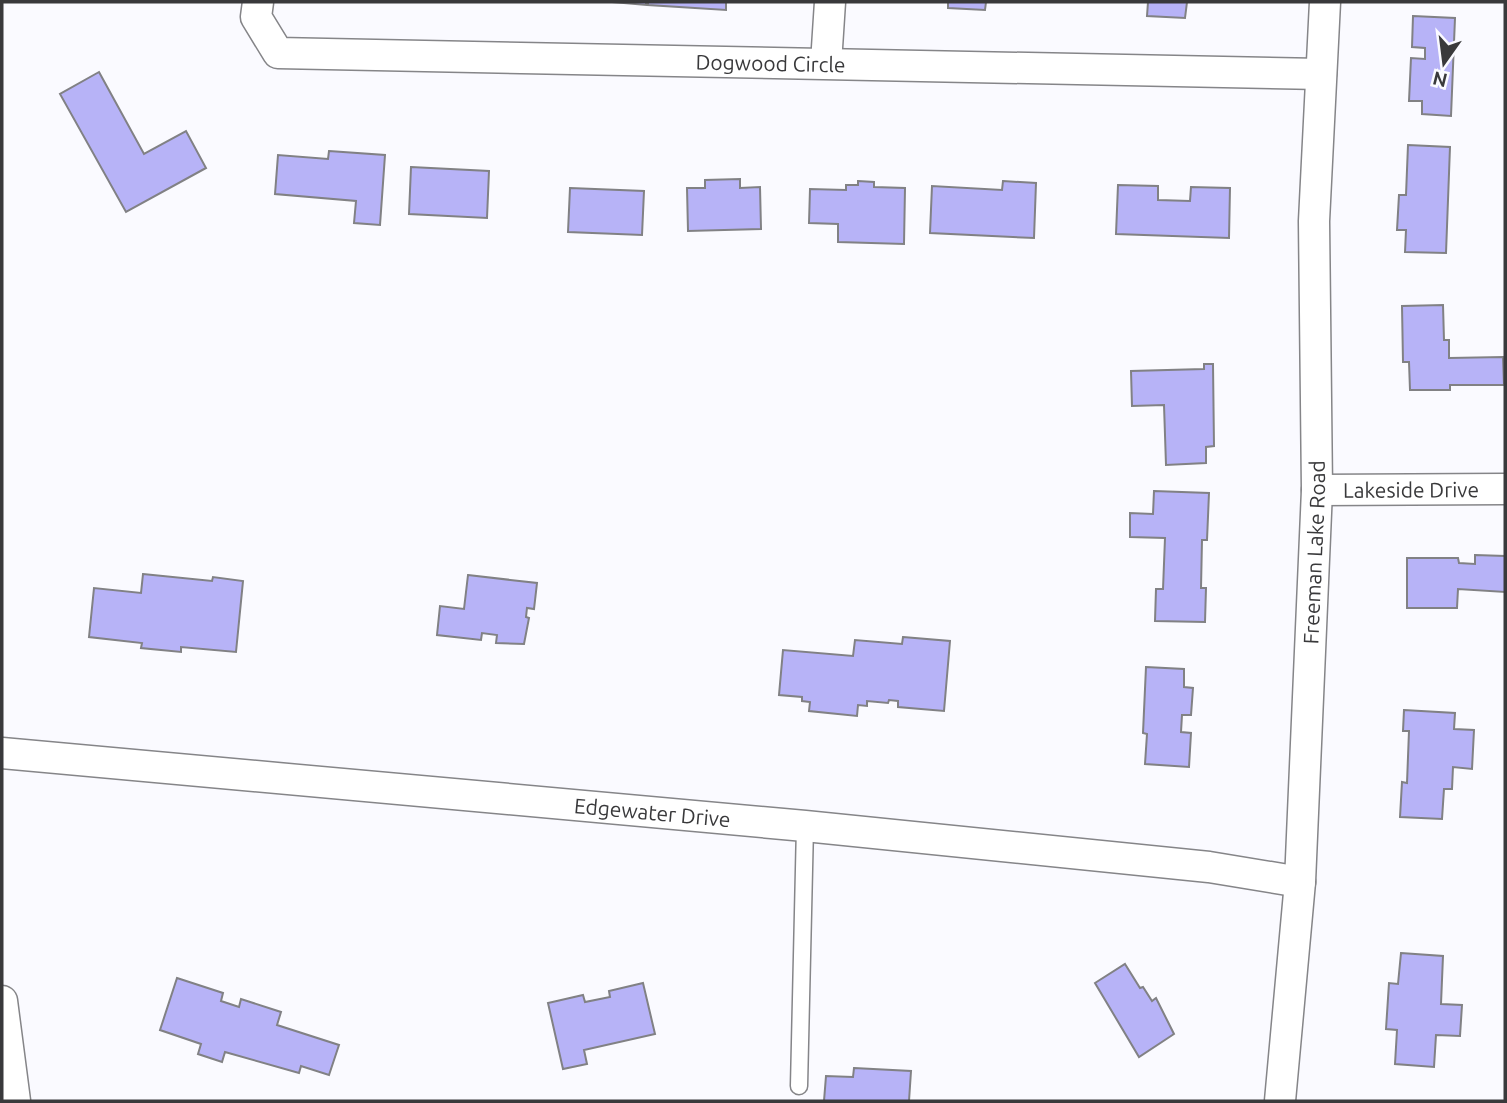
<svg xmlns="http://www.w3.org/2000/svg" width="1507" height="1103" font-family="Ubuntu,sans-serif">
<style>
.building{fill:#b7b3f7;stroke:#818184;stroke-width:2}
.lines{fill:none;stroke-linecap:round;stroke-linejoin:round}
.service-casing{stroke:#858588;stroke-width:19}
.minor-casing{stroke:#858588;stroke-width:33}
.service{stroke:#fff;stroke-width:16}
.minor{stroke:#fff;stroke-width:30}
.labels{text-anchor:middle;dominant-baseline:central;stroke-width:5;stroke-linejoin:round;paint-order:stroke}
.street-label{font-size:21px;fill:#39393b;stroke:#fafaff}
</style>
<rect width="100%" height="100%" fill="#fafaff"/>
<g class="building">
<polygon points="612,2 646,2 646,5"/>
<polygon points="648,2 726,2 726,10 648,5"/>
<polygon points="948,2 986,2 985,10 948,8"/>
<polygon points="1148,2 1187,2 1185,18 1147,16"/>
<polygon points="1413,16 1455,18 1451,116 1422,114 1422,101 1409,101 1411,58 1425,59 1425,48 1412,47"/>
<polygon points="99,72 144,154 186,131 206,168 126,212 60,94"/>
<polygon points="1408,145 1450,147 1446,253 1405,252 1406,230 1397,230 1399,195 1406,195"/>
<polygon points="329,151 385,155 380,225 354,223 356,201 275,194 278,155 328,159"/>
<polygon points="411,167 489,171 487,218 409,214"/>
<polygon points="740,179 740,188 760,187 761,229 688,231 687,188 705,188 705,180"/>
<polygon points="858,181 874,182 874,187 905,188 904,244 838,242 838,224 809,223 810,189 846,190 846,185 858,185"/>
<polygon points="1003,181 1036,183 1034,238 930,233 932,186 1002,190"/>
<polygon points="1118,185 1158,186 1158,200 1190,201 1191,187 1230,188 1229,238 1116,234"/>
<polygon points="570,188 644,191 642,235 568,232"/>
<polygon points="1443,305 1444,340 1449,340 1449,358 1503,357 1504,385 1450,385 1450,390 1410,390 1409,362 1403,362 1402,306"/>
<polygon points="1204,364 1213,364 1214,446 1206,447 1206,463 1166,465 1164,405 1132,406 1131,371 1204,369"/>
<polygon points="1154,491 1209,493 1207,540 1202,540 1201,588 1206,588 1205,622 1155,621 1156,589 1163,589 1165,538 1130,537 1130,513 1153,514"/>
<polygon points="1475,555 1505,556 1505,592 1458,589 1457,608 1407,608 1407,558 1458,558 1459,563 1475,564"/>
<polygon points="143,574 212,581 213,577 243,581 236,652 181,647 181,652 141,648 142,643 89,637 94,588 141,593"/>
<polygon points="468,575 537,583 534,609 527,608 526,617 529,618 524,644 496,643 497,635 482,633 481,640 437,635 440,606 464,609"/>
<polygon points="903,637 950,641 944,711 898,707 898,701 889,700 888,703 867,701 867,706 858,705 857,716 809,711 810,702 802,701 802,697 779,695 783,650 853,656 855,640 902,644"/>
<polygon points="1146,667 1184,669 1184,687 1193,688 1191,715 1182,715 1181,732 1191,733 1189,767 1145,764 1147,734 1143,733"/>
<polygon points="1404,710 1455,713 1454,729 1474,730 1472,769 1453,767 1452,789 1444,789 1442,819 1400,817 1402,782 1407,783 1409,731 1403,731"/>
<polygon points="1401,953 1443,956 1441,1004 1462,1005 1460,1036 1436,1035 1434,1067 1395,1064 1397,1030 1386,1029 1389,983 1398,984"/>
<polygon points="1125,964 1140,988 1143,987 1152,1001 1156,998 1174,1034 1139,1057 1095,983"/>
<polygon points="177,978 223,993 221,1001 239,1007 241,999 281,1012 277,1025 339,1045 329,1075 301,1066 299,1073 225,1052 222,1062 198,1054 201,1044 160,1030"/>
<polygon points="643,983 655,1034 584,1050 587,1064 563,1069 548,1003 583,995 585,1002 610,997 609,991"/>
<polygon points="854,1068 911,1071 909,1101 824,1101 826,1076 853,1077"/>
</g>
<g class="lines">
<defs>
<polyline id="service" points="799,1086 805,826"/>
<g id="minor">
<path id="s1" d="M258 2 256 17 278 53 1321 74"/>
<polyline points="826,63 830,2"/>
<path id="s2" d="M1317 490 1505 489"/>
<path id="s3" d="M2 753 805 826 1209 867 1300 882"/>
<polyline points="2,1001 15,1101"/>
<path id="s4" d="M1280 1101 1300 882 1317 490 1314 221 1325 2"/>
</g>
</defs>
<use href="#service" class="service-casing"/>
<use href="#minor" class="minor-casing"/>
<use href="#service" class="service"/>
<use href="#minor" class="minor"/>
</g>
<g class="labels">
<g class="street-label">
<text stroke="none"><textPath href="#s1" startOffset="550">Dogwood Circle</textPath></text>
<text stroke="none"><textPath href="#s2" startOffset="94">Lakeside Drive</textPath></text>
<text stroke="none"><textPath href="#s4" startOffset="550">Freeman Lake Road</textPath></text>
<text stroke="none"><textPath href="#s3" startOffset="653">Edgewater Drive</textPath></text>
</g>
</g>
<rect width="1507" height="1103" fill="none" stroke="#39393b" stroke-width="7"/>
<g transform="translate(1444 63) rotate(194)" stroke="#fafaff" stroke-width="5" paint-order="stroke">
<path d="M0-5L12 26L0 18L-12 26Z" fill="#39393b"/>
<text y="-10" font-size="19" font-weight="bold" text-anchor="middle" fill="#39393b">N</text>
</g>
</svg>
